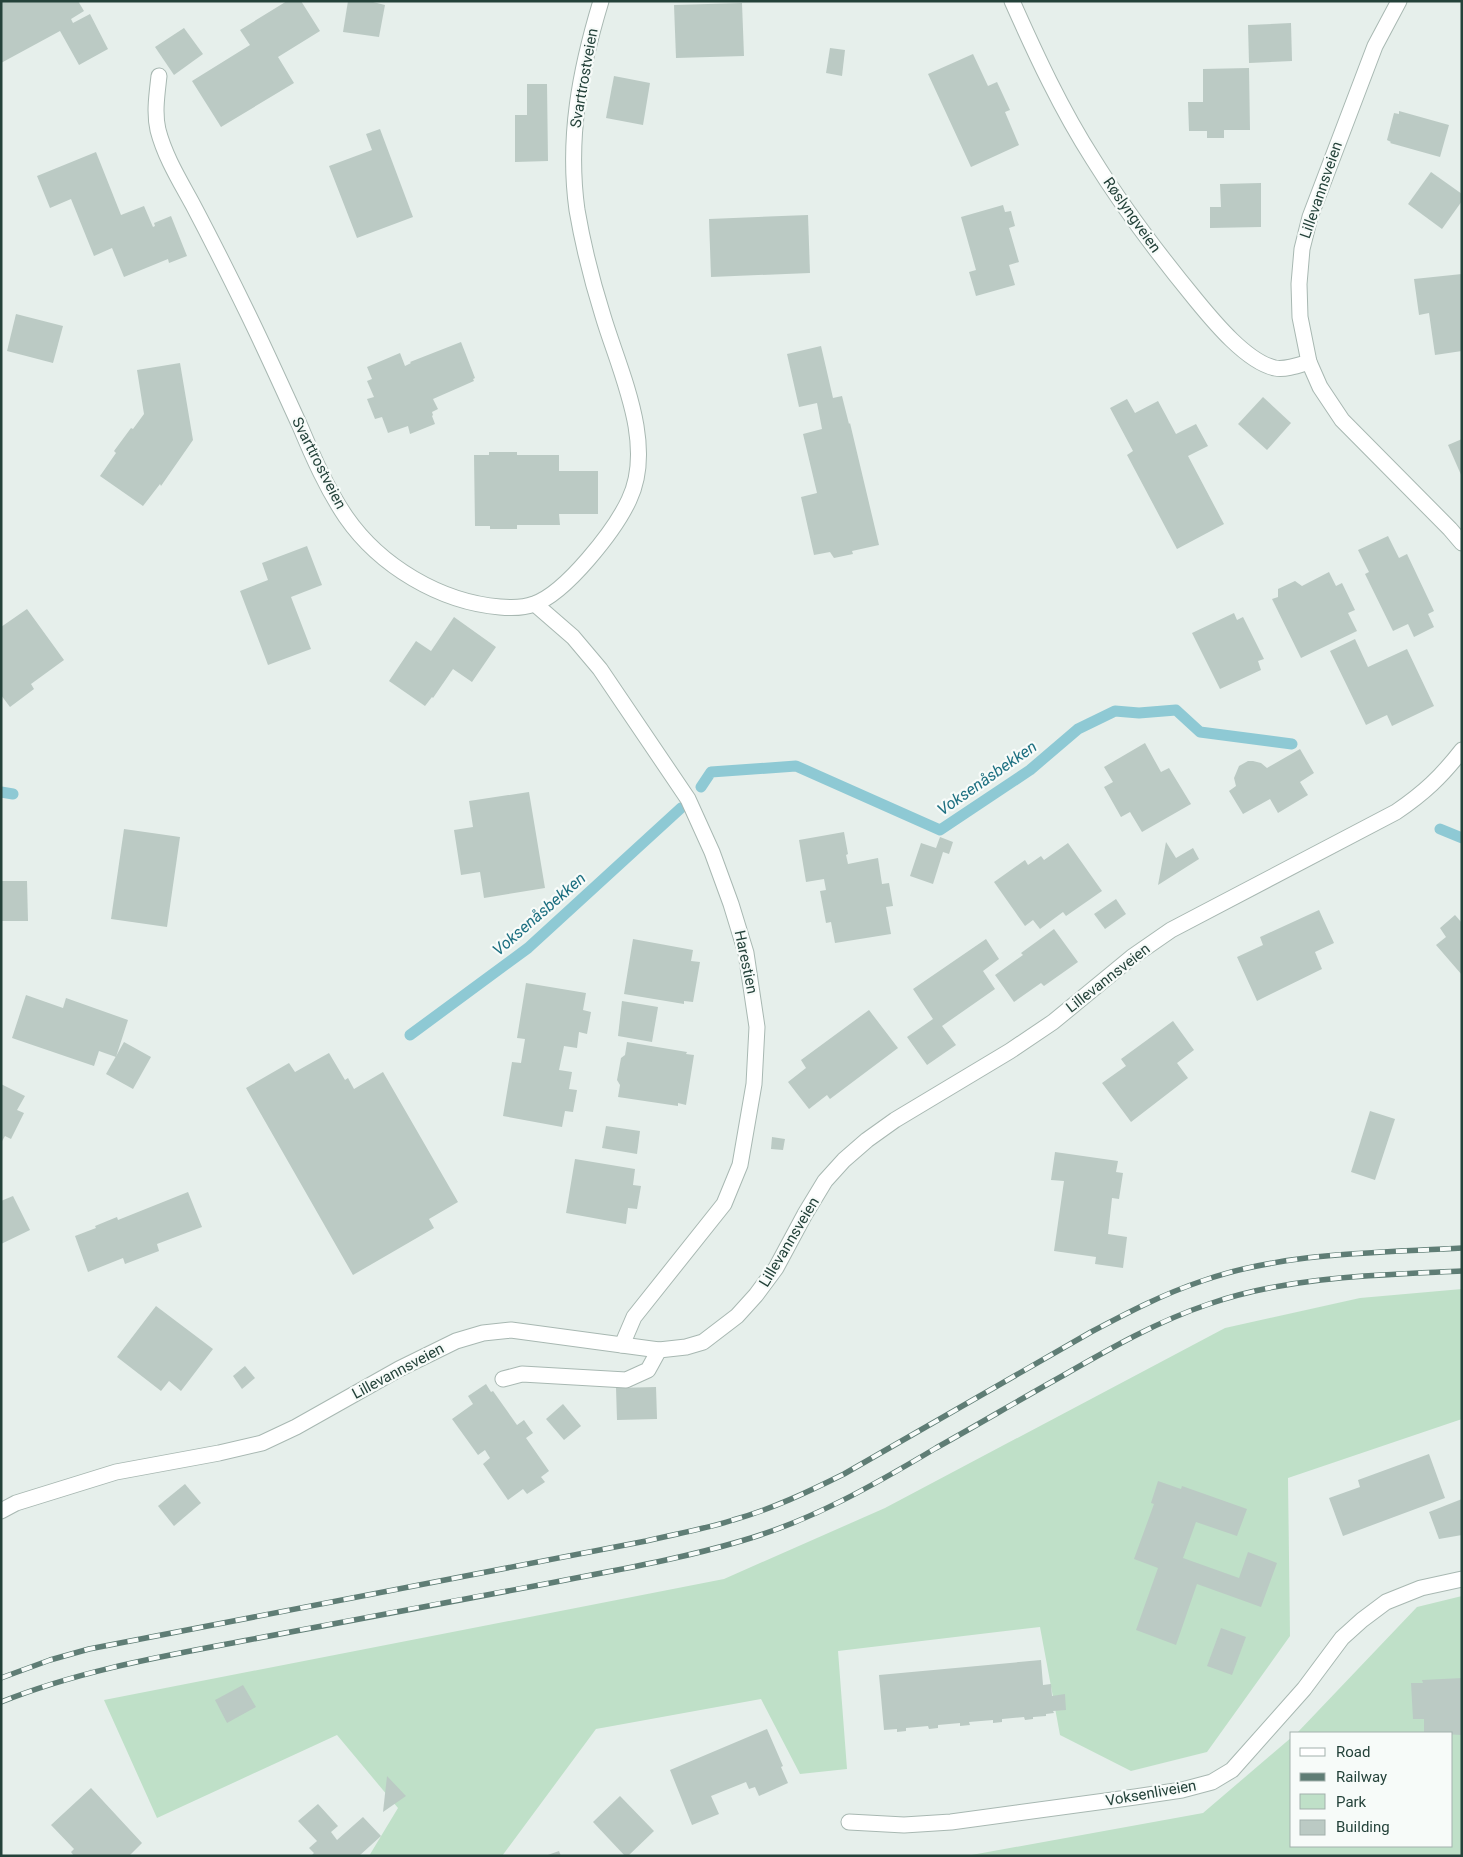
<svg xmlns="http://www.w3.org/2000/svg" width="1463" height="1857" font-family="Roboto,sans-serif">
<style>
.green{fill:#bfe0c8}
.lines{fill:none;stroke-linecap:round;stroke-linejoin:round}
.stream{stroke:#8ec9d4;stroke-width:11}
.building{fill:#bbcac4}
.minor-casing{stroke:#a8b8b2;stroke-width:17}
.minor{stroke:#fff;stroke-width:15}
.rail-casing{stroke:#5f7d75;stroke-width:5.5}
.rail{stroke:#f7fbf9;stroke-width:4;stroke-dasharray:11;stroke-linecap:butt}
.labels{text-anchor:middle;dominant-baseline:central;stroke-width:4.5;stroke-linejoin:round;paint-order:stroke}
.street-label{font-size:15px;fill:#24423a;stroke:#f7fbf9}
.water-label{font-size:16px;font-style:italic;fill:#1c6f80;stroke:#f7fbf9}
</style>
<rect width="100%" height="100%" fill="#e6efeb"/>
<g class="green">
<polygon points="1462,1289 1462,1419 1288,1478 1290,1636 1207,1752 1131,1771 1060,1735 1040,1627 838,1651 847,1769 800,1774 761,1699 596,1729 502,1856 369,1856 398,1808 337,1735 157,1818 104,1700 724,1579 885,1508 1225,1328 1360,1298"/>
<polygon points="1462,1596 1462,1856 966,1856 1203,1813 1292,1737 1292,1846 1452,1846 1452,1733 1297,1733 1417,1607"/>
</g>
<g class="lines">
<g class="stream">
<polyline points="701,787 711,772 796,766 940,830 1030,770 1078,729 1115,711 1139,713 1176,710 1200,732 1292,744"/>
<polyline points="1,792 13,794"/>
<polyline points="1440,829 1462,838"/>
<polyline points="410,1035 528,948 681,808"/>
</g>
</g>
<g class="building">
<polygon points="1,1 78,1 84,11 71,19 73,23 90,14 108,49 79,65 60,31 1,63"/>
<polygon points="287,1 301,1 320,31 278,57 294,83 221,127 192,81 250,45 240,30"/>
<polygon points="348,1 369,1 385,5 379,37 343,32"/>
<polygon points="742,3 744,56 676,58 674,5"/>
<polygon points="1291,23 1292,61 1249,63 1248,25"/>
<polygon points="184,28 203,54 174,75 155,47"/>
<polygon points="830,48 845,50 842,76 826,73"/>
<polygon points="973,54 988,86 997,82 1010,110 1005,112 1019,145 971,167 928,74"/>
<polygon points="1249,68 1250,130 1224,130 1224,138 1207,138 1207,131 1189,131 1188,102 1203,102 1203,69"/>
<polygon points="614,76 650,83 643,125 606,118"/>
<polygon points="527,84 547,84 548,161 515,162 515,115 527,115"/>
<polygon points="1399,111 1449,125 1440,157 1390,143 1391,142 1387,140 1394,113 1399,114"/>
<polygon points="380,129 413,217 357,238 329,166 372,150 366,134"/>
<polygon points="96,152 121,215 144,206 153,227 155,226 154,223 171,216 187,256 169,263 168,259 124,277 112,248 94,256 71,199 50,208 37,176"/>
<polygon points="1431,172 1462,194 1462,201 1442,229 1408,204"/>
<polygon points="1261,183 1261,227 1210,228 1210,207 1221,207 1220,184"/>
<polygon points="1003,205 1005,212 1011,211 1015,226 1009,228 1019,262 1009,265 1015,285 976,296 969,272 976,270 961,217"/>
<polygon points="808,215 810,273 711,277 709,219"/>
<polygon points="1462,274 1462,351 1435,355 1429,313 1419,315 1414,279"/>
<polygon points="16,314 63,326 53,363 7,351"/>
<polygon points="461,342 475,378 473,379 474,381 433,399 438,409 432,412 433,415 432,416 435,424 410,434 408,426 388,433 382,417 375,419 367,399 374,397 367,381 372,379 367,367 400,353 405,366 411,363 410,362"/>
<polygon points="821,346 833,398 842,396 849,424 850,423 879,545 852,551 853,554 834,558 830,552 814,555 801,497 817,493 803,434 822,429 817,403 799,407 787,354"/>
<polygon points="180,363 193,440 161,486 160,484 143,506 100,476 116,453 114,451 131,428 133,429 144,414 137,370"/>
<polygon points="1263,397 1291,423 1267,450 1238,424"/>
<polygon points="1127,399 1135,413 1158,401 1176,434 1196,424 1208,446 1188,456 1224,524 1177,549 1127,455 1133,451 1110,408"/>
<polygon points="1462,439 1462,477 1448,445"/>
<polygon points="489,452 517,452 517,455 559,455 559,471 598,471 598,514 559,514 560,525 517,525 517,529 490,529 490,526 475,526 474,455 489,455"/>
<polygon points="1388,536 1399,558 1407,554 1434,611 1428,614 1434,627 1414,637 1408,624 1393,631 1365,574 1369,572 1358,550"/>
<polygon points="307,546 322,585 291,597 311,649 268,665 240,591 268,580 262,563"/>
<polygon points="1329,572 1336,586 1342,583 1355,610 1348,613 1357,631 1301,658 1272,599 1278,597 1278,589 1295,581 1302,586"/>
<polygon points="27,609 64,660 31,684 34,689 10,707 1,695 1,627"/>
<polygon points="1234,613 1237,620 1243,617 1264,659 1258,661 1261,670 1220,689 1192,633"/>
<polygon points="454,617 496,647 472,682 453,669 433,698 432,697 425,706 389,681 416,641 431,651"/>
<polygon points="1355,639 1368,667 1407,649 1434,706 1392,726 1387,715 1366,725 1330,651"/>
<polygon points="1145,743 1161,772 1169,768 1191,804 1142,832 1130,812 1121,817 1104,787 1113,782 1104,767"/>
<polygon points="1300,749 1314,773 1300,782 1308,795 1278,813 1270,799 1243,814 1229,791 1236,786 1234,778 1239,766 1248,761 1253,761 1261,763 1267,768"/>
<polygon points="529,792 545,888 484,898 480,872 461,875 454,830 473,827 469,801"/>
<polygon points="124,829 180,837 167,927 111,919"/>
<polygon points="844,832 848,854 846,855 848,864 878,858 882,884 889,883 893,906 886,907 891,934 835,943 831,922 826,923 820,891 826,890 824,879 806,882 799,840"/>
<polygon points="940,837 953,842 949,854 943,852 933,884 910,876 921,843 936,848"/>
<polygon points="1166,842 1176,858 1193,848 1199,859 1158,885"/>
<polygon points="1068,843 1102,891 1066,916 1063,912 1040,929 1033,920 1025,926 994,882 1025,860 1028,865 1041,856 1044,860"/>
<polygon points="1,881 27,881 28,921 1,921"/>
<polygon points="1116,899 1126,914 1105,929 1094,914"/>
<polygon points="1319,910 1334,943 1315,952 1322,969 1257,1001 1237,957 1263,945 1260,937"/>
<polygon points="1455,915 1462,923 1462,975 1436,945 1446,937 1440,928"/>
<polygon points="1054,929 1078,962 1044,986 1041,983 1014,1002 995,975 1023,955 1021,953"/>
<polygon points="633,939 693,950 691,961 700,962 693,1002 684,1001 684,1004 624,994"/>
<polygon points="986,939 999,959 983,971 995,989 942,1026 956,1045 927,1065 907,1037 933,1019 913,989"/>
<polygon points="526,983 586,993 583,1010 591,1012 587,1034 579,1032 577,1048 564,1046 559,1070 572,1072 569,1089 577,1090 573,1112 565,1111 562,1127 503,1116 512,1062 521,1063 525,1039 517,1038"/>
<polygon points="26,995 63,1008 66,998 128,1020 116,1057 99,1051 94,1066 12,1038"/>
<polygon points="622,1001 658,1007 652,1042 618,1036"/>
<polygon points="869,1010 898,1048 830,1099 827,1095 809,1109 788,1082 806,1068 801,1060"/>
<polygon points="1173,1021 1194,1050 1177,1063 1188,1078 1131,1122 1102,1083 1126,1066 1121,1059"/>
<polygon points="124,1042 151,1057 133,1089 106,1074"/>
<polygon points="627,1042 687,1052 686,1054 694,1055 686,1105 678,1103 678,1106 618,1097 620,1085 617,1080 621,1058 625,1055"/>
<polygon points="329,1053 345,1080 348,1078 354,1089 383,1072 458,1202 429,1219 434,1228 353,1275 246,1088 289,1063 295,1072"/>
<polygon points="1,1084 25,1096 17,1110 24,1113 11,1139 5,1136 1,1143"/>
<polygon points="1370,1111 1395,1119 1375,1180 1351,1172"/>
<polygon points="606,1126 640,1131 637,1154 602,1148"/>
<polygon points="772,1137 785,1139 783,1150 771,1149"/>
<polygon points="1055,1152 1118,1161 1116,1172 1123,1173 1119,1199 1112,1198 1108,1234 1127,1237 1123,1268 1095,1264 1096,1257 1054,1251 1064,1181 1051,1180"/>
<polygon points="575,1159 635,1169 633,1185 641,1186 637,1209 628,1208 626,1224 566,1213"/>
<polygon points="188,1192 202,1227 157,1244 159,1251 125,1264 123,1258 88,1272 75,1236 96,1228 95,1226 117,1217 118,1220"/>
<polygon points="13,1196 30,1230 1,1244 1,1201"/>
<polygon points="156,1306 213,1349 181,1391 169,1381 161,1391 117,1357"/>
<polygon points="245,1366 255,1378 242,1389 233,1376"/>
<polygon points="486,1384 491,1392 493,1391 517,1425 524,1420 533,1433 526,1438 549,1471 541,1477 545,1482 527,1494 523,1489 508,1500 483,1464 490,1458 485,1450 478,1455 452,1419 473,1404 468,1396"/>
<polygon points="656,1387 657,1419 617,1420 616,1388"/>
<polygon points="563,1404 581,1426 564,1440 546,1419"/>
<polygon points="1429,1454 1445,1498 1343,1536 1329,1498 1360,1487 1358,1480"/>
<polygon points="1158,1481 1181,1489 1182,1486 1247,1509 1237,1536 1196,1522 1183,1558 1239,1578 1248,1552 1277,1563 1261,1607 1197,1584 1176,1645 1136,1630 1158,1568 1134,1559 1154,1504 1151,1503"/>
<polygon points="185,1484 201,1503 174,1526 158,1506"/>
<polygon points="1462,1499 1462,1535 1439,1539 1429,1512"/>
<polygon points="1221,1628 1246,1637 1232,1675 1207,1666"/>
<polygon points="1041,1660 1043,1685 1051,1684 1052,1696 1065,1694 1066,1710 1053,1711 1054,1713 1046,1714 1046,1716 1033,1717 1033,1719 1025,1720 1024,1717 1002,1719 1002,1722 993,1723 993,1720 969,1722 970,1725 960,1726 960,1723 938,1725 938,1728 929,1729 928,1726 906,1728 906,1731 897,1732 897,1729 884,1730 879,1675"/>
<polygon points="1462,1678 1462,1735 1424,1733 1424,1719 1413,1719 1411,1683 1423,1683 1422,1680"/>
<polygon points="243,1685 256,1707 227,1723 215,1700"/>
<polygon points="767,1729 783,1766 781,1767 788,1783 759,1796 755,1787 749,1789 746,1782 711,1796 719,1814 692,1825 670,1770"/>
<polygon points="387,1776 406,1796 383,1812"/>
<polygon points="91,1788 142,1843 129,1856 74,1856 71,1852 74,1849 51,1825"/>
<polygon points="620,1796 654,1831 628,1856 625,1856 593,1822"/>
<polygon points="318,1804 338,1826 331,1832 337,1840 363,1817 381,1836 359,1856 311,1856 314,1853 309,1848 317,1841 298,1821"/>
<polygon points="559,1851 561,1856 545,1856"/>
</g>
<g class="lines">
<defs>
<g id="minor">
<path d="M1012 1C1036 55 1061 109 1093 159 1124 209 1159 255 1196 300 1214 322 1247 362 1275 368 1286 370 1299 365 1309 362"/>
<polyline points="1399,1 1375,46 1310,217 1302,249 1299,284 1300,317 1309,362 1320,387 1342,420 1450,529 1462,543"/>
<path d="M159 76C157 94 154 113 158 130 165 157 180 181 193 205 212 241 230 277 248 314 266 351 283 389 300 426 313 457 327 489 346 517 380 566 440 602 500 607 511 608 524 608 534 604 566 593 615 530 629 500 656 444 619 370 603 316 592 281 583 245 577 210 567 138 580 70 601 1"/>
<polyline points="535,604 573,637 600,669 688,799 712,852 731,904 746,953 757,1027 754,1084 740,1165 724,1204 634,1317 622,1345"/>
<polyline points="503,1379 522,1374 626,1380 648,1370 659,1350"/>
<path d="M1 1511 16 1503 116 1472 219 1453 262 1443 296 1427 399 1369 456 1341 483 1333 511 1330 659 1350 686 1347 703 1342 737 1316 756 1295 776 1268 805 1214 825 1181 844 1160 867 1140 895 1120 1010 1051 1053 1022 1132 957 1171 930 1396 812C1424 793 1441 777 1462 750"/>
<polyline points="849,1822 904,1825 951,1822 1135,1797 1182,1790 1212,1782 1232,1770 1304,1689 1342,1638 1362,1620 1386,1602 1421,1588 1462,1579"/>
</g>
</defs>
<use href="#minor" class="minor-casing"/>
<use href="#minor" class="minor"/>
<defs>
<g id="rail">
<path d="M1 1678 50 1660 89 1649 646 1541C675 1534 705 1529 733 1520 772 1509 808 1492 844 1474L1091 1332C1127 1313 1163 1294 1202 1281 1284 1252 1376 1253 1462 1248"/>
<path d="M1 1702C81 1670 164 1656 248 1640 347 1621 446 1602 545 1584 610 1571 677 1560 741 1541 811 1521 874 1485 936 1448 979 1424 1021 1399 1064 1375 1111 1348 1158 1321 1209 1304 1290 1276 1378 1275 1462 1271"/>
</g>
</defs>
<use href="#rail" class="rail-casing"/>
<use href="#rail" class="rail"/>
</g>
<g class="labels">
<g class="street-label">
<text transform="translate(584 78) rotate(-80)">Svarttrostveien</text>
<text transform="translate(1321 190) rotate(-71)">Lillevannsveien</text>
<text transform="translate(1132 215) rotate(55)">Røslyngveien</text>
<text transform="translate(319 463) rotate(63)">Svarttrostveien</text>
<text transform="translate(746 962) rotate(78)">Harestien</text>
<text transform="translate(1108 978) rotate(-38)">Lillevannsveien</text>
<text transform="translate(789 1242) rotate(-59)">Lillevannsveien</text>
<text transform="translate(398 1371) rotate(-28)">Lillevannsveien</text>
<text transform="translate(1151 1793) rotate(-10)">Voksenliveien</text>
</g>
<g class="water-label">
<text transform="translate(987 778) rotate(-35)">Voksenåsbekken</text>
<text transform="translate(539 914) rotate(-41)">Voksenåsbekken</text>
</g>
</g>
<rect width="1463" height="1857" fill="none" stroke="#24423a" stroke-width="5"/>
<rect x="1290" y="1732" width="162" height="115" fill="#f7fbf9" stroke="#a3b1ad"/>
<rect x="1300" y="1748" width="25" height="8" fill="#ffffff" stroke="#a3b1ad"/>
<text x="1336" y="1757" font-size="15" fill="#24423a">Road</text>
<rect x="1300" y="1773" width="25" height="8" fill="#5f7d75" stroke="#a3b1ad"/>
<text x="1336" y="1782" font-size="15" fill="#24423a">Railway</text>
<rect x="1300" y="1794" width="25" height="15" fill="#bfe0c8" stroke="#a3b1ad"/>
<text x="1336" y="1807" font-size="15" fill="#24423a">Park</text>
<rect x="1300" y="1820" width="25" height="15" fill="#bbcac4" stroke="#a3b1ad"/>
<text x="1336" y="1832" font-size="15" fill="#24423a">Building</text>
</svg>
